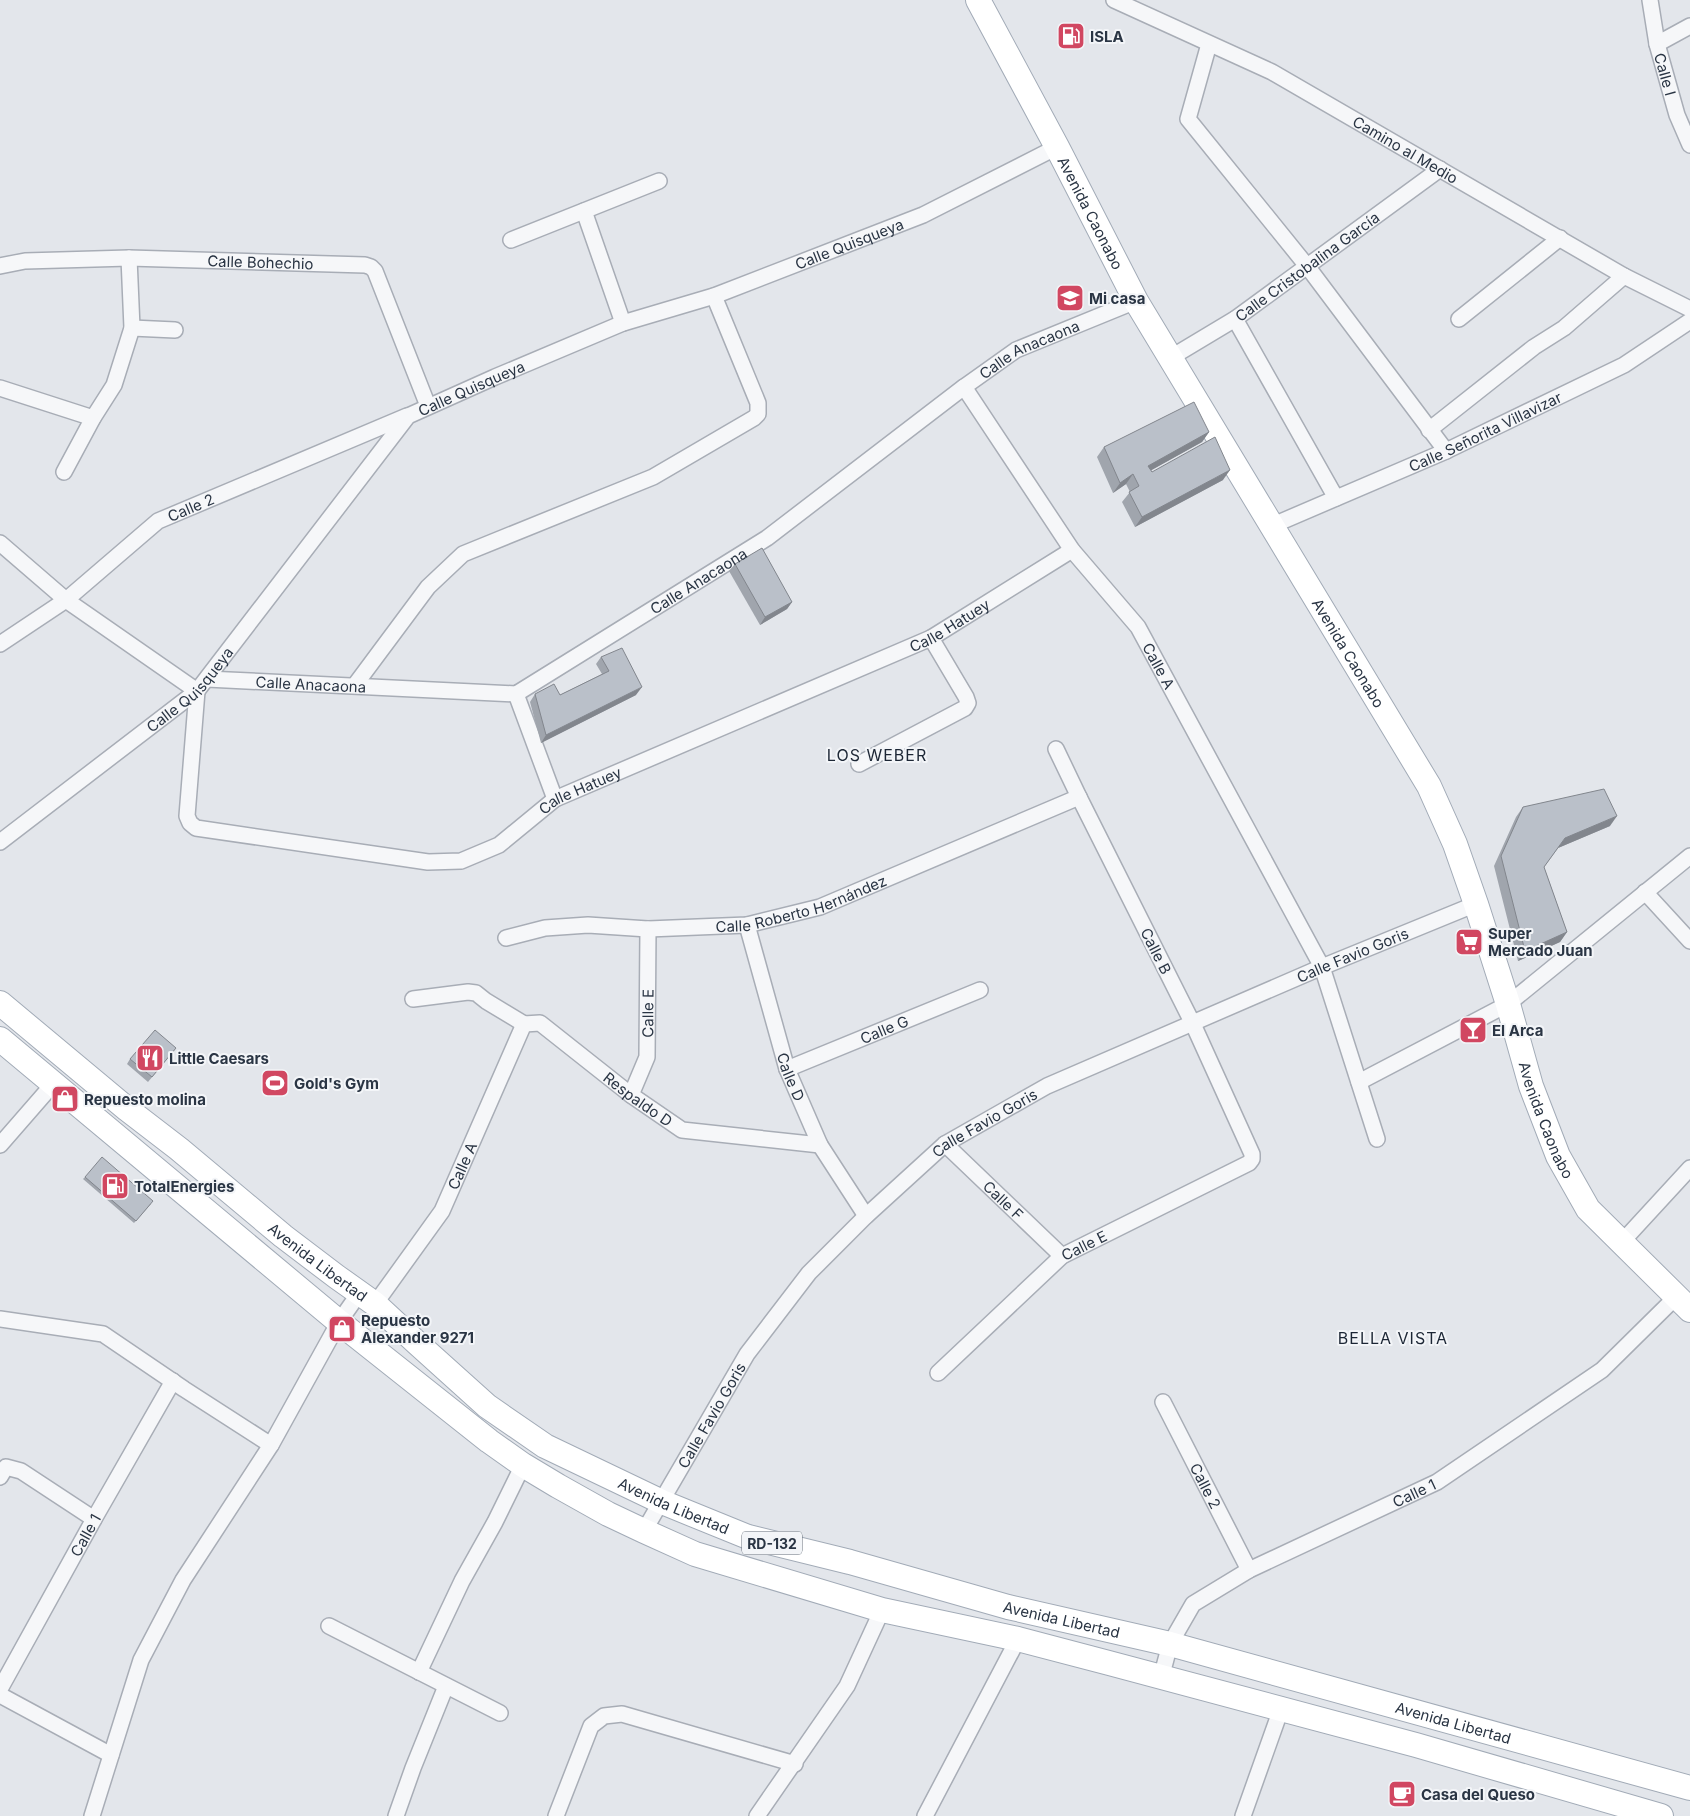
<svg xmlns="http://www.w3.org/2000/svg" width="1690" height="1816" font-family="Inter,sans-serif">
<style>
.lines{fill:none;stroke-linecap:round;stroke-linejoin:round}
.street-casing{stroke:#a8adb6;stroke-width:18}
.primary-casing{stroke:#a2abb7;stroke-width:26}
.street{stroke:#f6f7f9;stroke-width:15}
.primary{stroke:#fff;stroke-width:24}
.wall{fill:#a0a5ad}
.shaded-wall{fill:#82868d}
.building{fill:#bac0c9;stroke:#82868d}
.labels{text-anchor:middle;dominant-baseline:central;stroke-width:4;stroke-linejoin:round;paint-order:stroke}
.shield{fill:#f3f5f8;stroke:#666f7a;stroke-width:1}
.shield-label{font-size:14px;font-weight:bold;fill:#2a3544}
.poi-label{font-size:15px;font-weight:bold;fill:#2a3544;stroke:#f3f5f8;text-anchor:start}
.street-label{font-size:15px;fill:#2a3544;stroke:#f3f5f8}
.neighbourhood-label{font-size:16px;letter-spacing:1px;fill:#1c2635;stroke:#f3f5f8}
</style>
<rect width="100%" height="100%" fill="#e3e6eb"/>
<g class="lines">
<defs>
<g id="street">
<path id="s1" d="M1114 0 1272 72 1624 276 1690 309"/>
<path id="s2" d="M1650 0 1657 44 1677 115 1690 145"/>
<polyline points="1209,44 1188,119 1307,266 1446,451"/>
<polyline points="1657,44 1690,26"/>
<polyline points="584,211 623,323"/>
<polyline points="511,240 659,181"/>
<path id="s3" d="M0 266 25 261 129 258 365 265 371 267 375 271 428 406"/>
<polyline points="1235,319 1336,498"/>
<polyline points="1459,319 1560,238"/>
<polyline points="132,328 175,330"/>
<path id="s4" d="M1170 358 1235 319 1440 169"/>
<path id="s5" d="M964 387 1072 550 1138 627 1322 967 1377 1139"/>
<polyline points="0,388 93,418"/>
<polyline points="1429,430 1534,347 1564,328 1624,276"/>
<polyline points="64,472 93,418 114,385 132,328 129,258"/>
<path id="s6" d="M1271 526 1446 451 1624 365 1690 321"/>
<path id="s7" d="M0 543 66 600 197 691 187 816 190 823 196 828 428 862 461 861 499 845 555 799 931 638 1072 550"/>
<path id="s8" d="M0 644 66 600 158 521 407 416"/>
<path id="s9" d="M207 679 516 694 767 538 964 387 1016 350 1136 301"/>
<polyline points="355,685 428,587 463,554 653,477 754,418 758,414 758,403 714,296"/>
<polyline points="516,694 555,799"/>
<polyline points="859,764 965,708 968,703 966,697 931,638"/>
<path id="s10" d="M0 842 197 691 408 416 495 377 623 323 714 296 923 215 1057 147"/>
<polyline points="1645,892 1690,941"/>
<path id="s11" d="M747 925 787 1069 820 1145 866 1216"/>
<path id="s12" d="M506 938 545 928 588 925 648 929 747 925 820 907 1079 797"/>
<polyline points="413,999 468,992 476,993 486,1001 524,1024"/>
<path id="s13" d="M787 1069 980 990"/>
<polyline points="1359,1082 1508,1004 1690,856"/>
<path id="s14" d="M631 1095 647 1057 648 929"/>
<path id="s15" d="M945 1144 1062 1256"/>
<polyline points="0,1145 54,1083"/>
<polyline points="1621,1243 1690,1168"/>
<path id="s16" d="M375 1304 442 1211 524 1024 540 1023 631 1095 682 1130 820 1145"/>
<polyline points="0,1319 103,1334 184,1389 271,1445"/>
<path id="s17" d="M938 1373 1062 1256 1249 1163 1252 1159V1154L1193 1024 1079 797 1056 749"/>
<path id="s18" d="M1163 1402 1249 1570"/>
<polyline points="0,1477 6,1467 21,1471 94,1519"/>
<path id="s19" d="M644 1531 747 1354 809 1273 866 1216 945 1144 1047 1086 1322 967 1476 904"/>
<polyline points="329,1626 500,1713"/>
<polyline points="419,1672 462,1581 495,1522 523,1465"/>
<path id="s20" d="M1161 1678 1170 1644 1193 1604 1249 1570 1437 1482 1602 1370 1676 1297"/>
<path id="s21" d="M0 1689 94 1519 173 1381"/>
<polyline points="0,1695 111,1755"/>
<polyline points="92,1816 141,1660 183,1580 271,1445 339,1322 360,1292"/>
<polyline points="396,1816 413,1768 446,1686"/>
<polyline points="556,1816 591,1726 604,1716 622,1714 795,1764"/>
<polyline points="757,1816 847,1686 882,1610"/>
<polyline points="925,1816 1018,1639"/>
<polyline points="1243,1816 1281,1709"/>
</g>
<g id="primary">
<path id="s22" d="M978 0 1057 147 1136 301 1429 786 1455 844 1476 904 1508 1004 1531 1086 1558 1156 1588 1209 1690 1310"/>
<path id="s23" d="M0 1003 127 1109 179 1149 283 1236 337 1277 375 1304 417 1343 487 1406 545 1446 662 1502 748 1537 850 1562 1008 1607 1170 1644 1690 1788"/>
<polyline points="0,1039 339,1322 489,1441 523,1465 558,1486 608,1514 644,1531 695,1554 882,1610 1018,1639 1109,1663 1416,1745 1661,1816"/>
</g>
</defs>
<use href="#street" class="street-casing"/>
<use href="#primary" class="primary-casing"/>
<use href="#street" class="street"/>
<use href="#primary" class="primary"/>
</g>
<g class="wall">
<polygon points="1209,432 1202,442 1151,470 1152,472 1223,480 1135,527 1122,502 1130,492 1126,484 1113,493 1097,457 1104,447"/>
<polygon points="735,564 792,602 787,609 760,625 729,571"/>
<polygon points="601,657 636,695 541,743 530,702 535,694 560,695 602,674 596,664"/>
<polygon points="1523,807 1610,826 1558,848 1544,867 1567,932 1560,942 1518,961 1494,866 1516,817"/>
<polygon points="176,1048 148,1082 127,1064 130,1059"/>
<polygon points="85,1177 151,1204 134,1223 83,1179"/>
</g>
<g class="shaded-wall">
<polygon points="1209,432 1202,442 1141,476 1148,466"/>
<polygon points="1230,470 1223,480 1135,527 1142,517"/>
<polygon points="1133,474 1126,484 1113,493 1120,483"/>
<polygon points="792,602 787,609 760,625 765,617"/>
<polygon points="642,687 636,695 541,743 546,735"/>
<polygon points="1617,816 1610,826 1558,848 1565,838"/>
<polygon points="1567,932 1560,942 1518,961 1525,951"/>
</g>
<g class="building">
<polygon points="1194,402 1209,432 1148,466 1152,472 1215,437 1230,470 1142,517 1129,492 1139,486 1133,474 1120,483 1104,447"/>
<polygon points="762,548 792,602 765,617 735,564"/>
<polygon points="622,648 642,687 546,735 535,694 554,684 560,695 609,671 601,657"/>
<polygon points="1604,789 1617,816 1565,838 1544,867 1567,932 1525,951 1501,856 1523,807"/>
<polygon points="155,1030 176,1048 152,1077 130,1059"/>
<polygon points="102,1157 153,1201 136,1221 85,1177"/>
</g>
<defs>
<symbol id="fuel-square" viewBox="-11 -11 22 22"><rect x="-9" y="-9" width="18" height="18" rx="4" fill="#d14761" stroke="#f3f5f8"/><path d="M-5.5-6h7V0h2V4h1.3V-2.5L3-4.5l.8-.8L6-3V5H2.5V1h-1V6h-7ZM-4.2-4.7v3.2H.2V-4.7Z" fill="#fff"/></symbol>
<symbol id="school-square" viewBox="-11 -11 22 22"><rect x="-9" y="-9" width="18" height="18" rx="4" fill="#d14761" stroke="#f3f5f8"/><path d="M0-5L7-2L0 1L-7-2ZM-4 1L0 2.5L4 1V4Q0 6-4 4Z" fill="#fff"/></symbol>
<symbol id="supermarket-square" viewBox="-11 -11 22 22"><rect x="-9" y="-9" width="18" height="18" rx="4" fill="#d14761" stroke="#f3f5f8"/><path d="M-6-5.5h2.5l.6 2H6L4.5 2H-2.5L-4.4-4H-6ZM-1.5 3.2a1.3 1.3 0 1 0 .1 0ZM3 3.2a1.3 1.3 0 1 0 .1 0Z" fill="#fff"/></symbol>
<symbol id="bar-square" viewBox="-11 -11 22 22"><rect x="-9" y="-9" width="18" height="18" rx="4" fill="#d14761" stroke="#f3f5f8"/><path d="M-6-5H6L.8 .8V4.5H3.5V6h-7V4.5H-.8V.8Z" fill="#fff"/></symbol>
<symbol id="restaurant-square" viewBox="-11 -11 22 22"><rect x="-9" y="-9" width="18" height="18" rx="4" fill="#d14761" stroke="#f3f5f8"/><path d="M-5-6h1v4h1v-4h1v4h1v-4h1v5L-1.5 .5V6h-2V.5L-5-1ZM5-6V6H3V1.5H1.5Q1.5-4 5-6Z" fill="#fff"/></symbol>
<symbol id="stadium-square" viewBox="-11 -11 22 22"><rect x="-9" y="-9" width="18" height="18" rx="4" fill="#d14761" stroke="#f3f5f8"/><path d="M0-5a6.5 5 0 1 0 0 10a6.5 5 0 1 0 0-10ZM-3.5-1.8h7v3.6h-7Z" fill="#fff"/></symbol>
<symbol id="shop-square" viewBox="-11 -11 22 22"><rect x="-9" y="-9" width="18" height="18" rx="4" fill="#d14761" stroke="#f3f5f8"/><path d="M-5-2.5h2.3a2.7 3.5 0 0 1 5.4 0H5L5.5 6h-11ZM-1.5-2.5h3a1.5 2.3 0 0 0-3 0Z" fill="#fff"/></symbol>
<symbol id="cafe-square" viewBox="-11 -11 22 22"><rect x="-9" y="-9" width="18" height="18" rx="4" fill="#d14761" stroke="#f3f5f8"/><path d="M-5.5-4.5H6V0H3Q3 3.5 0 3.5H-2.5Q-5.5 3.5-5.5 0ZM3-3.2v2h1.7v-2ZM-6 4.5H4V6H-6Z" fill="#fff"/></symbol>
</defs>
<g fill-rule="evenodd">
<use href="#fuel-square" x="1055" y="20" width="32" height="32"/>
<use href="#school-square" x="1054" y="282" width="32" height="32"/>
<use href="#supermarket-square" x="1453" y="926" width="32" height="32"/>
<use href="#bar-square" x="1457" y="1014" width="32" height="32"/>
<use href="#restaurant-square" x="134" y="1042" width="32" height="32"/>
<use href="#stadium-square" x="259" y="1067" width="32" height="32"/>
<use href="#shop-square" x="49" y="1083" width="32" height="32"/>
<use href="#fuel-square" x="99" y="1170" width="32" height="32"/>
<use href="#shop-square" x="326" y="1313" width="32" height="32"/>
<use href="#cafe-square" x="1386" y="1778" width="32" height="32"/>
</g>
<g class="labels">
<rect class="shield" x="742" y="1531.5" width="60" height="23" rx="4"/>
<g class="shield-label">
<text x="772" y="1543">RD-132</text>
</g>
<g class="poi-label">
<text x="1090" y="36">ISLA</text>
<text x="1089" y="298">Mi casa</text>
<text x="1488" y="933">Super<tspan x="1488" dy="17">Mercado Juan</tspan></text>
<text x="1492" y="1030">El Arca</text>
<text x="169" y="1058">Little Caesars</text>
<text x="294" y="1083">Gold's Gym</text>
<text x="84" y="1099">Repuesto molina</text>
<text x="134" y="1186">TotalEnergies</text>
<text x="361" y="1320">Repuesto<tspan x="361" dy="17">Alexander 9271</tspan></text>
<text x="1421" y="1794">Casa del Queso</text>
</g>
<g class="street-label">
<text stroke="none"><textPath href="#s2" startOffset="76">Calle I</textPath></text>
<text stroke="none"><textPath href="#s1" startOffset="328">Camino al Medio</textPath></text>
<text stroke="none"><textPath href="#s22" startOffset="241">Avenida Caonabo</textPath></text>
<text stroke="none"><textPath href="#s10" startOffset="1069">Calle Quisqueya</textPath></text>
<text stroke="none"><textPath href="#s3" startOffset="261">Calle Bohechio</textPath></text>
<text stroke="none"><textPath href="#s4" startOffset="165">Calle Cristobalina García</textPath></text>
<text stroke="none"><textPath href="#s9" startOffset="929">Calle Anacaona</textPath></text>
<text stroke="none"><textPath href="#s10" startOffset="664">Calle Quisqueya</textPath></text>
<text stroke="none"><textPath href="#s6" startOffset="234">Calle Señorita Villavizar</textPath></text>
<text stroke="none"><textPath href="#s8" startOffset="236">Calle 2</textPath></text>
<text stroke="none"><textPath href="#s9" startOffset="524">Calle Anacaona</textPath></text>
<text stroke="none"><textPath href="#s7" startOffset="1200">Calle Hatuey</textPath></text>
<text stroke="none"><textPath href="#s22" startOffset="751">Avenida Caonabo</textPath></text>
<text stroke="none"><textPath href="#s5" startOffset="341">Calle A</textPath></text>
<text stroke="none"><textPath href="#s9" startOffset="104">Calle Anacaona</textPath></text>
<text stroke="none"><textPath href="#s10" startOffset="244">Calle Quisqueya</textPath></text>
<text stroke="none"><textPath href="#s7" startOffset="795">Calle Hatuey</textPath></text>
<text stroke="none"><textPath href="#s12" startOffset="300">Calle Roberto Hernández</textPath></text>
<text transform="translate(1156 951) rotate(63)">Calle B</text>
<text stroke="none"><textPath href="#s19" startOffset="944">Calle Favio Goris</textPath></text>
<text stroke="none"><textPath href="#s14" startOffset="85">Calle E</textPath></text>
<text stroke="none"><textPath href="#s13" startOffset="105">Calle G</textPath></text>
<text stroke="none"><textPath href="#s11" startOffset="158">Calle D</textPath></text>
<text stroke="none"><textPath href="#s16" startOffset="459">Respaldo D</textPath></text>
<text stroke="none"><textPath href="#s22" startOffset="1261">Avenida Caonabo</textPath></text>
<text stroke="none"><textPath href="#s19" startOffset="539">Calle Favio Goris</textPath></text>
<text stroke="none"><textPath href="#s16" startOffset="164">Calle A</textPath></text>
<text stroke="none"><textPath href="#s15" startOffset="81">Calle F</textPath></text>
<text stroke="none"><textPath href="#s17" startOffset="195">Calle E</textPath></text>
<text stroke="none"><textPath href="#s23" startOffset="410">Avenida Libertad</textPath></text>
<text stroke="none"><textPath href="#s19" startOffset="134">Calle Favio Goris</textPath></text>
<text stroke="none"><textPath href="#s18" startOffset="94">Calle 2</textPath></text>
<text stroke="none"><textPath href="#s20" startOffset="329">Calle 1</textPath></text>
<text stroke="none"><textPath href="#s23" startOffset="845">Avenida Libertad</textPath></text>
<text stroke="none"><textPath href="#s21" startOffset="176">Calle 1</textPath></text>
<text stroke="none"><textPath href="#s23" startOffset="1250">Avenida Libertad</textPath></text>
<text stroke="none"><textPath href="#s23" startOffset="1655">Avenida Libertad</textPath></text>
</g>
<g class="neighbourhood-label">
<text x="877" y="755">LOS WEBER</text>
<text x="1393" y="1338">BELLA VISTA</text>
</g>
</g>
</svg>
